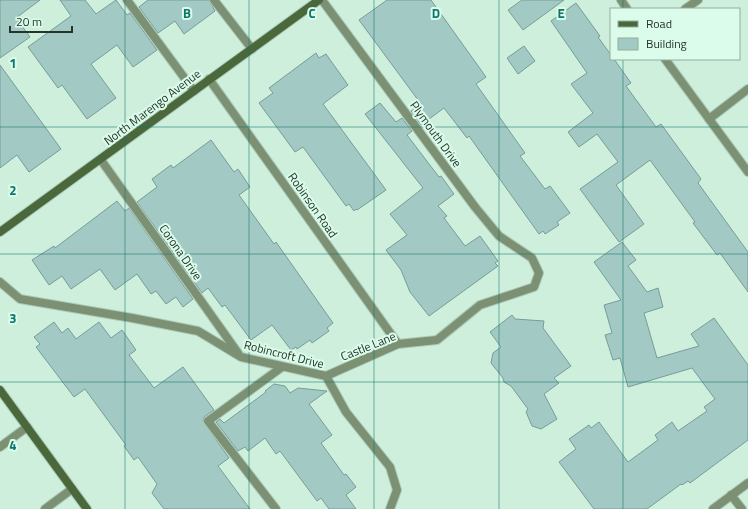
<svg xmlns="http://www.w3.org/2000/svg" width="748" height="509" font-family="'Titillium Web',sans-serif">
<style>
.building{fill:#a2c9c3;stroke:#779d98}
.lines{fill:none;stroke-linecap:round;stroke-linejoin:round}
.lane-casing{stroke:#adcab9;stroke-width:10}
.street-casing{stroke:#adcab9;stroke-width:10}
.secondary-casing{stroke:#adcab9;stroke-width:10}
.lane{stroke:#7c9173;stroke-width:8}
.street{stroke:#7c9173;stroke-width:8}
.secondary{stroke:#4a683c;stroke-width:8}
.grid{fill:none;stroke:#0f766e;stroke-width:1;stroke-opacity:0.55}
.labels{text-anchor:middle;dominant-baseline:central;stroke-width:4;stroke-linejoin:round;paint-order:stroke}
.street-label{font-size:12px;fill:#27342c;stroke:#dbfcea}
.grid-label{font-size:13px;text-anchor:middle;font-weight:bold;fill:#0f766e;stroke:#dbfcea;stroke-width:4;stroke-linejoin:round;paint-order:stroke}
</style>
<rect width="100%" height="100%" fill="#ceefdc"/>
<g class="building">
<polygon points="0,0 40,0 16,18 30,37 0,58"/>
<polygon points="60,0 85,0 96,14 116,0 127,15 130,13 157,50 133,67 117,45 91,64 116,98 87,119 62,85 58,88 28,47 71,16"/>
<polygon points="148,0 209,0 215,11 184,34 175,21 158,33 139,7"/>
<polygon points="387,0 431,0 486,77 476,84 525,153 520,156 545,189 550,186 570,213 557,222 559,225 545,234 543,231 539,234 469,136 467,138 444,108 421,125 411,111 421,104 359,20"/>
<polygon points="522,0 564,0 523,30 508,10"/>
<polygon points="576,3 600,36 598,37 611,55 611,59 614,59 631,83 626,86 656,127 661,124 701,179 698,183 748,252 748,292 720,253 717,255 693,223 695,222 650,160 616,185 644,224 619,242 580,189 618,162 597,134 579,147 568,132 593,113 571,84 587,73 551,21"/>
<polygon points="524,46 535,61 518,74 507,58"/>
<polygon points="316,53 319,58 326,54 348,85 323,104 386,190 357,210 356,209 354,211 349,204 346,206 303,147 295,152 259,103 273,93 269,88"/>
<polygon points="0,65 61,149 29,172 17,155 0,168"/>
<polygon points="380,103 396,122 402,118 412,131 407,135 439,177 441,176 454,194 438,206 447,216 444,218 465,246 480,236 498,261 495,263 498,266 429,316 410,292 401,270 386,250 407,235 390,214 423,188 365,114"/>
<polygon points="211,140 234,172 238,169 250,187 239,195 274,244 276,242 333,323 327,328 329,331 312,343 310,340 297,349 296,347 291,350 272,325 251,340 225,305 222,307 208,288 202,293 137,202 157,187 152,179 171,165 173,168"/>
<polygon points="117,201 125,211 129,208 193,299 183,307 176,297 166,304 156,291 151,294 137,274 115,290 100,269 71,289 62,276 49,285 32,260 54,246 55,248"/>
<polygon points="622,242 636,260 628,266 647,292 658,288 663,307 644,313 657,358 699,346 691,334 714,318 748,365 748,440 690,483 688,481 682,485 681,484 647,509 594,509 559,462 576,449 569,439 589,425 591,428 599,422 628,462 658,440 655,435 672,422 678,431 707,411 704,407 715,399 692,368 628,387 620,358 613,360 605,335 612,333 604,305 621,300 594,262"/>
<polygon points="512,315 515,319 544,321 543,328 571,366 554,378 559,383 544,394 557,419 541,429 532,426 526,412 528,409 511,386 504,382 503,378 491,363 493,353 501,347 490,332"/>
<polygon points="54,322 62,333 68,328 76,339 99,322 111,338 122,330 136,350 129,355 154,388 183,367 214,410 204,417 203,421 229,458 218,466 250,509 164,509 152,493 157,484 138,457 134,460 124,446 126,445 85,389 74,397 36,347 40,344 34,337"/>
<polygon points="274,384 285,386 290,393 298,388 327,391 309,404 332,435 321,443 344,475 346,474 356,487 346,495 356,509 329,509 321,498 317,501 280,451 276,454 265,438 248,451 245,447 238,451 216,422 220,419 224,423 266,392 265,391"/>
</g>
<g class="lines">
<defs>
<g id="lane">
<polyline points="127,0 194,91"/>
<polyline points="214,0 252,49"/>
<polyline points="685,9 698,0"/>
<polyline points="709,119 748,89"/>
<polyline points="0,447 27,427"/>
<polyline points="731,495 742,509"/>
<polyline points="45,509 72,489"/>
</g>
<g id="street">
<polyline points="322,0 475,207 499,236 532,258 539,273 534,287 480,305 437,340 398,344 326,376"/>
<polyline points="621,0 627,9"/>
<polyline points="665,59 748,172"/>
<polyline points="209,79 398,344"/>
<polyline points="101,160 238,353"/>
<polyline points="0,282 20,299 132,318 198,331 241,357 326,376 346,412 390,467 397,490 390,509"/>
<polyline points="276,509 208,421 282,367"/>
<polyline points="713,509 748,483"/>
</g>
<g id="secondary">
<polyline points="0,232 319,0"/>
<polyline points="0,390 87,509"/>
</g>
</defs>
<use href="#lane" class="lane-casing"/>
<use href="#street" class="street-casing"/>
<use href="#secondary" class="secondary-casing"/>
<use href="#lane" class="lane"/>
<use href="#street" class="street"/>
<use href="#secondary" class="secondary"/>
</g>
<path class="grid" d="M125 0V509M249 0V509M374 0V509M499 0V509M623 0V9M623 59V509M0 127H748M0 254H748M0 382H748"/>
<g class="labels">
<g class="street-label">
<text transform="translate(152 107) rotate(-37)">North Marengo Avenue</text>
<text transform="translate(436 134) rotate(54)">Plymouth Drive</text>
<text transform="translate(313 205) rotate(55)">Robinson Road</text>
<text transform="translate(181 252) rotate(55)">Corona Drive</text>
<text transform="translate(368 346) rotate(-22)">Castle Lane</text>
<text transform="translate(284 354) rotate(14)">Robincroft Drive</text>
</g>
</g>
<g class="grid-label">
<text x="187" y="18">B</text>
<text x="312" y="18">C</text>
<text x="436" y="18">D</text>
<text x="561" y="18">E</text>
<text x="13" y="68">1</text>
<text x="13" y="195">2</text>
<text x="13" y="323">3</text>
<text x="13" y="450">4</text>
</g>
<rect x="610" y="8" width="130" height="52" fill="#dbfcea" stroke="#93ac9e"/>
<rect x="618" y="21" width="20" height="6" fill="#4a683c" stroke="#93ac9e"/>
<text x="646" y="28" font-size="12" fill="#27342c">Road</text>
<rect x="618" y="38" width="20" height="12" fill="#a2c9c3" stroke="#93ac9e"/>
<text x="646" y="48" font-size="12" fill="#27342c">Building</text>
<path d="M10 26v6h62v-6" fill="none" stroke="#27342c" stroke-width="2"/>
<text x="16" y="26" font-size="12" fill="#27342c" stroke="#dbfcea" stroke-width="3" paint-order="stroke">20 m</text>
</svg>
